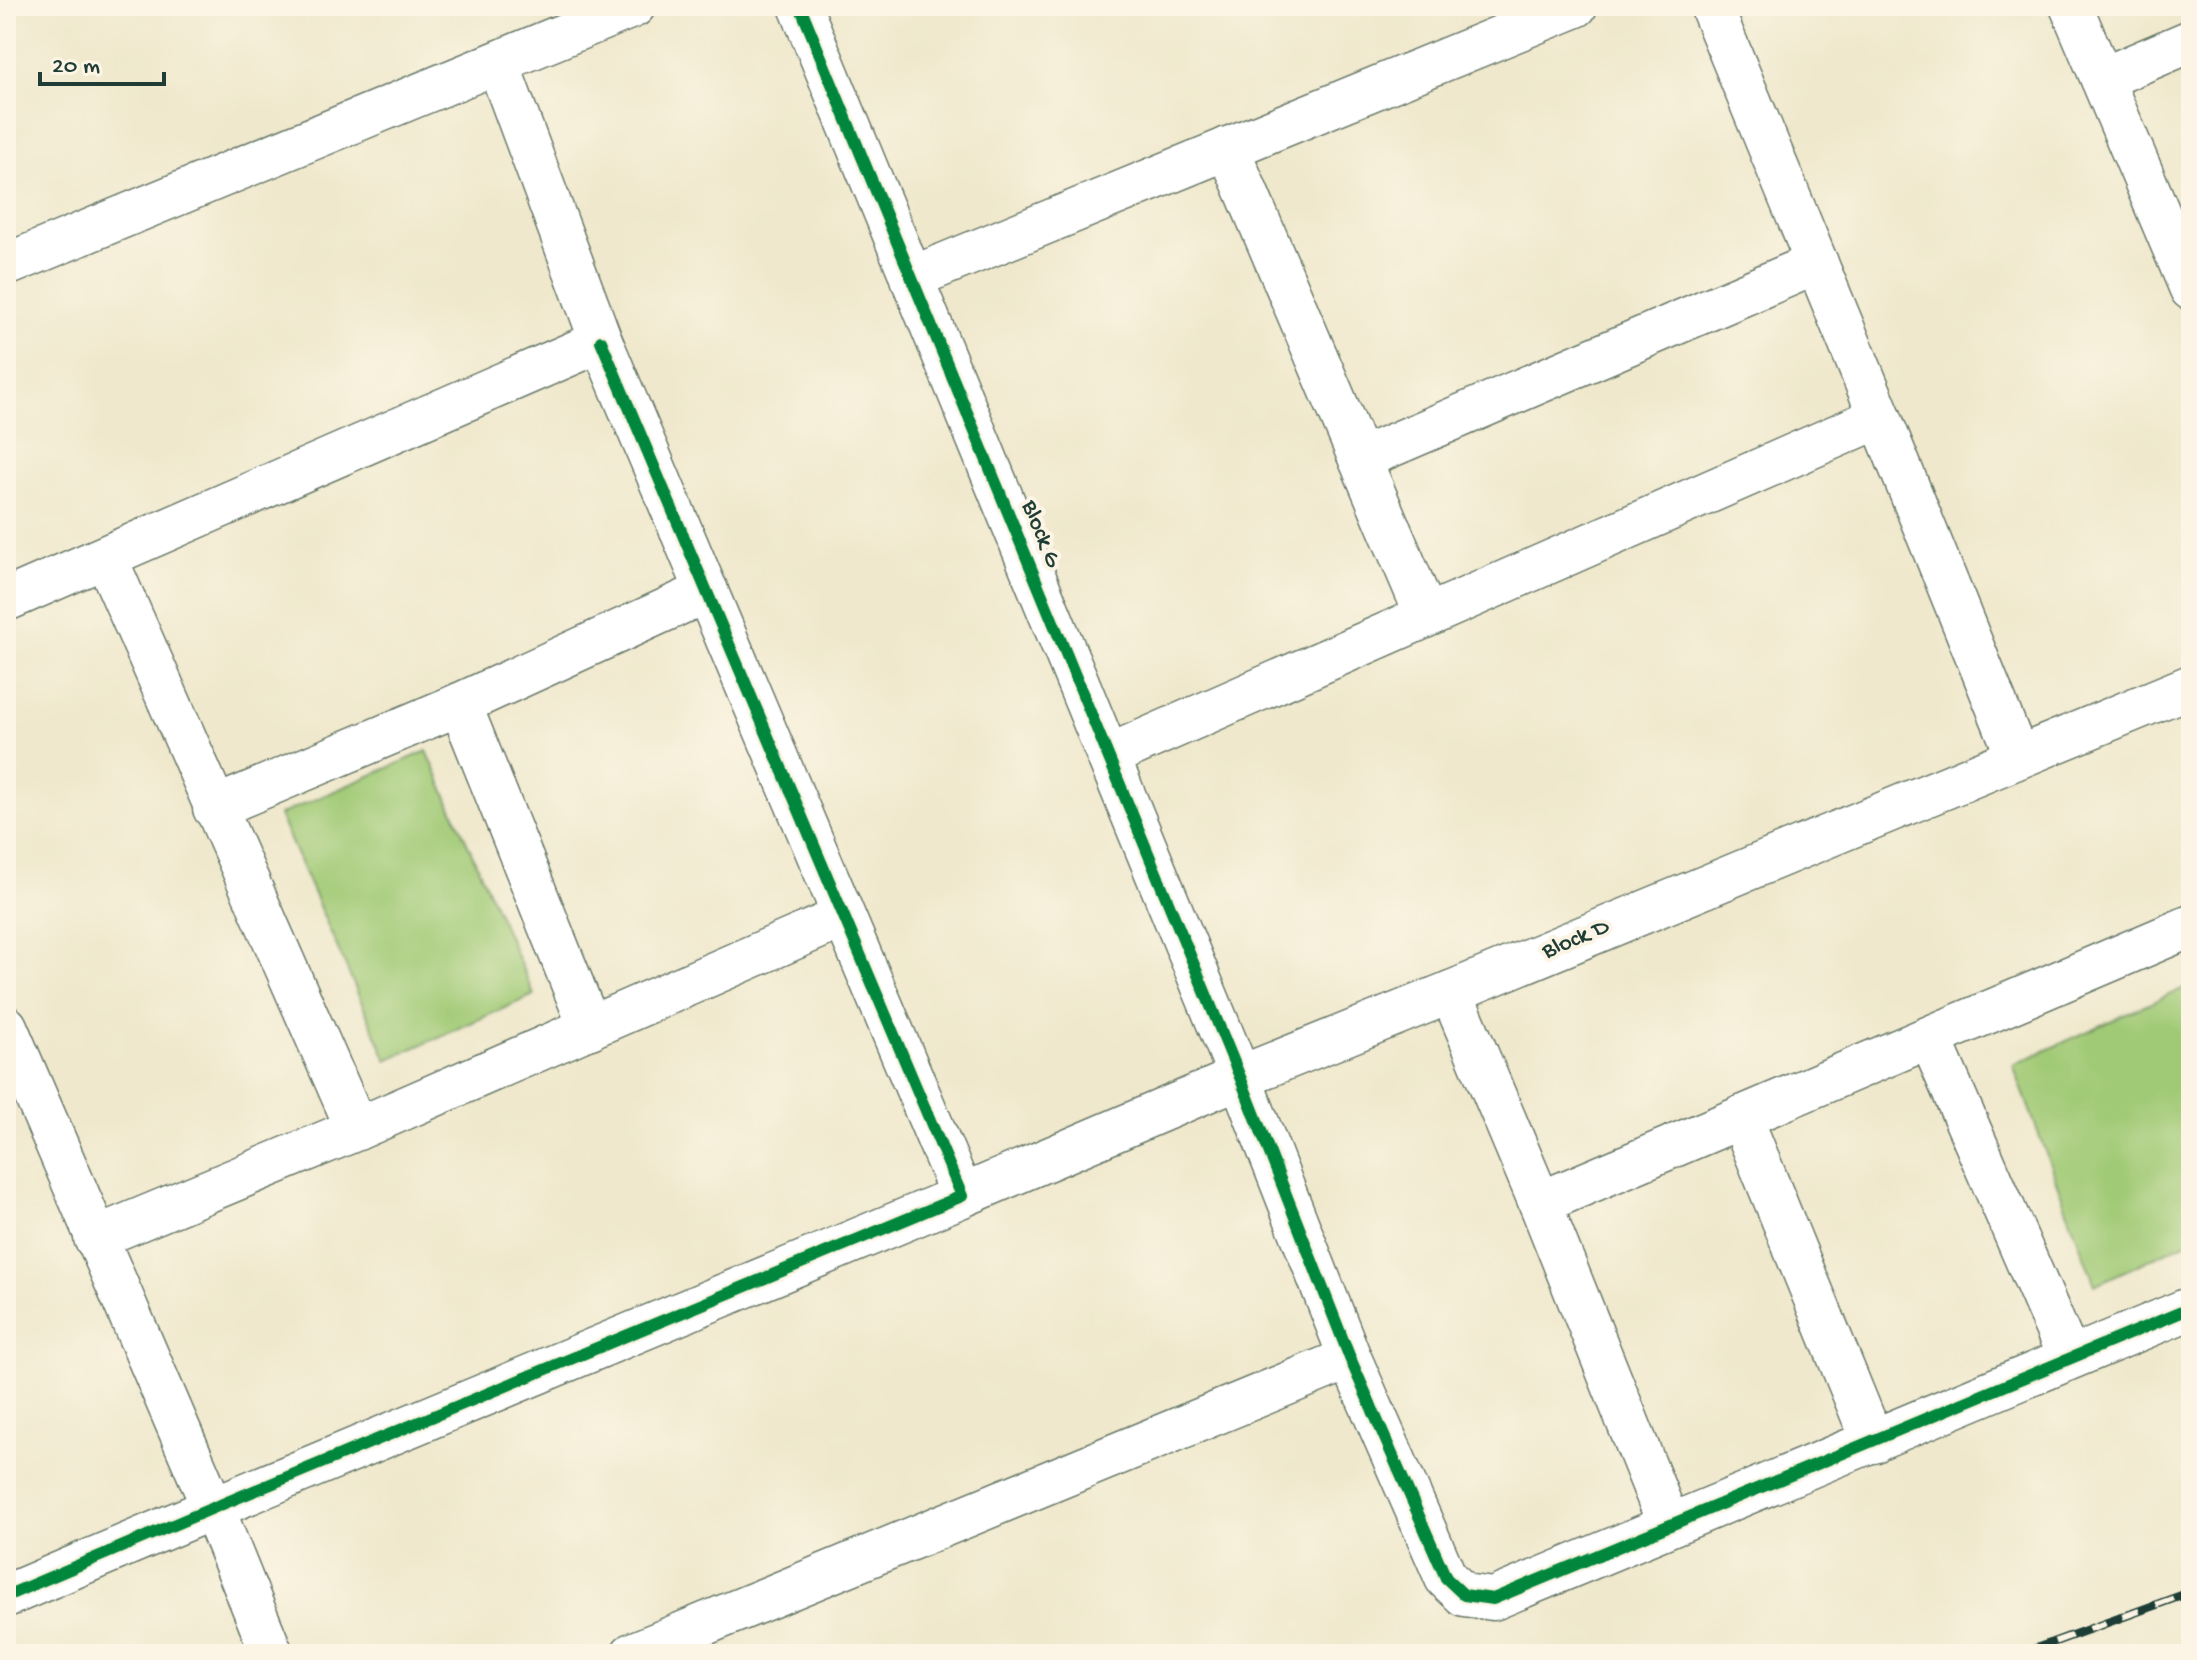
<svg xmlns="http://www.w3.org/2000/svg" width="2197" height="1660" font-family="'Gochi Hand',sans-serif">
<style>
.green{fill:#a1ca76;stroke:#608455;stroke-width:2}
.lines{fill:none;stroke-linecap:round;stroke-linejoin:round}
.minor-casing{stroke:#687969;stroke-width:45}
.minor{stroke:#fff;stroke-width:42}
.rail-casing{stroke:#1f3d34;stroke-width:9}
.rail{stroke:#fcf5e5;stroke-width:6;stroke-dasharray:18;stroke-linecap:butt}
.cycleway-casing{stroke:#fcf5e5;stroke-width:17}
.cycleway{stroke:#00873e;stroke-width:12}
.labels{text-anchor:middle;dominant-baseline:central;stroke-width:8;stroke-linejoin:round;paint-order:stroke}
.street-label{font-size:24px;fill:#1f3d34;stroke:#fcf5e5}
</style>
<rect width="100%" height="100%" fill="#fcf5e5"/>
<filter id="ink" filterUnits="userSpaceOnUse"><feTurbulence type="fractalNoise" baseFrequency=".0125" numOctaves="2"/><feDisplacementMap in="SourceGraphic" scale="16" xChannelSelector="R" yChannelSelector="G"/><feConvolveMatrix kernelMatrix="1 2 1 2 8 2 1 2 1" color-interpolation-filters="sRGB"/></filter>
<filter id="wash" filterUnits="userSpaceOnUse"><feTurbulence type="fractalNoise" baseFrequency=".006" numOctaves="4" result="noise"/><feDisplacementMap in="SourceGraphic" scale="32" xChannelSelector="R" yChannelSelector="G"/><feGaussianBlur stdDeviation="1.8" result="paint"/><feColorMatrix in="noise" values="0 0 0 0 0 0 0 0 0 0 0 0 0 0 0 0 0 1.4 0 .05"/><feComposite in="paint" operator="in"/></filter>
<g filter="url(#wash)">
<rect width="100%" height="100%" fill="#efe8cc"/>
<g class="green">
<polygon points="427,751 534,995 387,1060 279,815"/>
<polygon points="2184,988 2191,1006 2191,1240 2095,1285 2013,1065"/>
</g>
</g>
<g filter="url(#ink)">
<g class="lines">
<defs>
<g id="minor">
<polyline points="800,6 1240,1077 1350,1358 1446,1578 1464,1595 1493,1599 2191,1308"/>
<polyline points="2071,6 2191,289"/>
<polyline points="2102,79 2191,41"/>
<polyline points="1228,148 1426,615"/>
<polyline points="6,265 634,6"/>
<polyline points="911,278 1576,6"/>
<polyline points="1880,417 2017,756"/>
<polyline points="1360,459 1817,263"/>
<polyline points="106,558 357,1129"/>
<polyline points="6,600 601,341 498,64"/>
<polyline points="460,704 590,1028"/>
<polyline points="1108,756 1880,417 1711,6"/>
<polyline points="214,808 460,704 707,591"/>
<polyline points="1451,992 1540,1203 2191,926"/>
<polyline points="6,1027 213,1508 272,1654"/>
<polyline points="1930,1038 2069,1358"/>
<polyline points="1741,1117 1873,1442"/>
<polyline points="962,1196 1240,1077 1451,992 2191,686"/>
<polyline points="1540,1203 1669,1525"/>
<polyline points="95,1238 357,1129 843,917"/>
<polyline points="6,1596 213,1508 962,1196 601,341"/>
<polyline points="632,1654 1350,1358"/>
</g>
</defs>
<use href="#minor" class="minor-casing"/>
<use href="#minor" class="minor"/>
<defs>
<polyline id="rail" points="2021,1654 2191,1592"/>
</defs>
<use href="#rail" class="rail-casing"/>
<use href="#rail" class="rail"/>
<defs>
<g id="cycleway">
<polyline points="800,6 1240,1077 1350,1358 1446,1578 1464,1595 1493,1599 2191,1308"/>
<polyline points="6,1596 213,1508 962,1196 601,341"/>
</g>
</defs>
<use href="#cycleway" class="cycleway-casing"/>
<use href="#cycleway" class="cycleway"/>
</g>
</g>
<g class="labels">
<g class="street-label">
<text transform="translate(1040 534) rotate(68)">Block G</text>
<text transform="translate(1576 940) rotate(-23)">Block D</text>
</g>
</g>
<rect width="2197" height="1660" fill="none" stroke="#fcf5e5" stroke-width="32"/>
<path d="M40 72v12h124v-12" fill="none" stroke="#1f3d34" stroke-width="4"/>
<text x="52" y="72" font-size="24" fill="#1f3d34" stroke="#fcf5e5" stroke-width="6" paint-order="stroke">20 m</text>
</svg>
